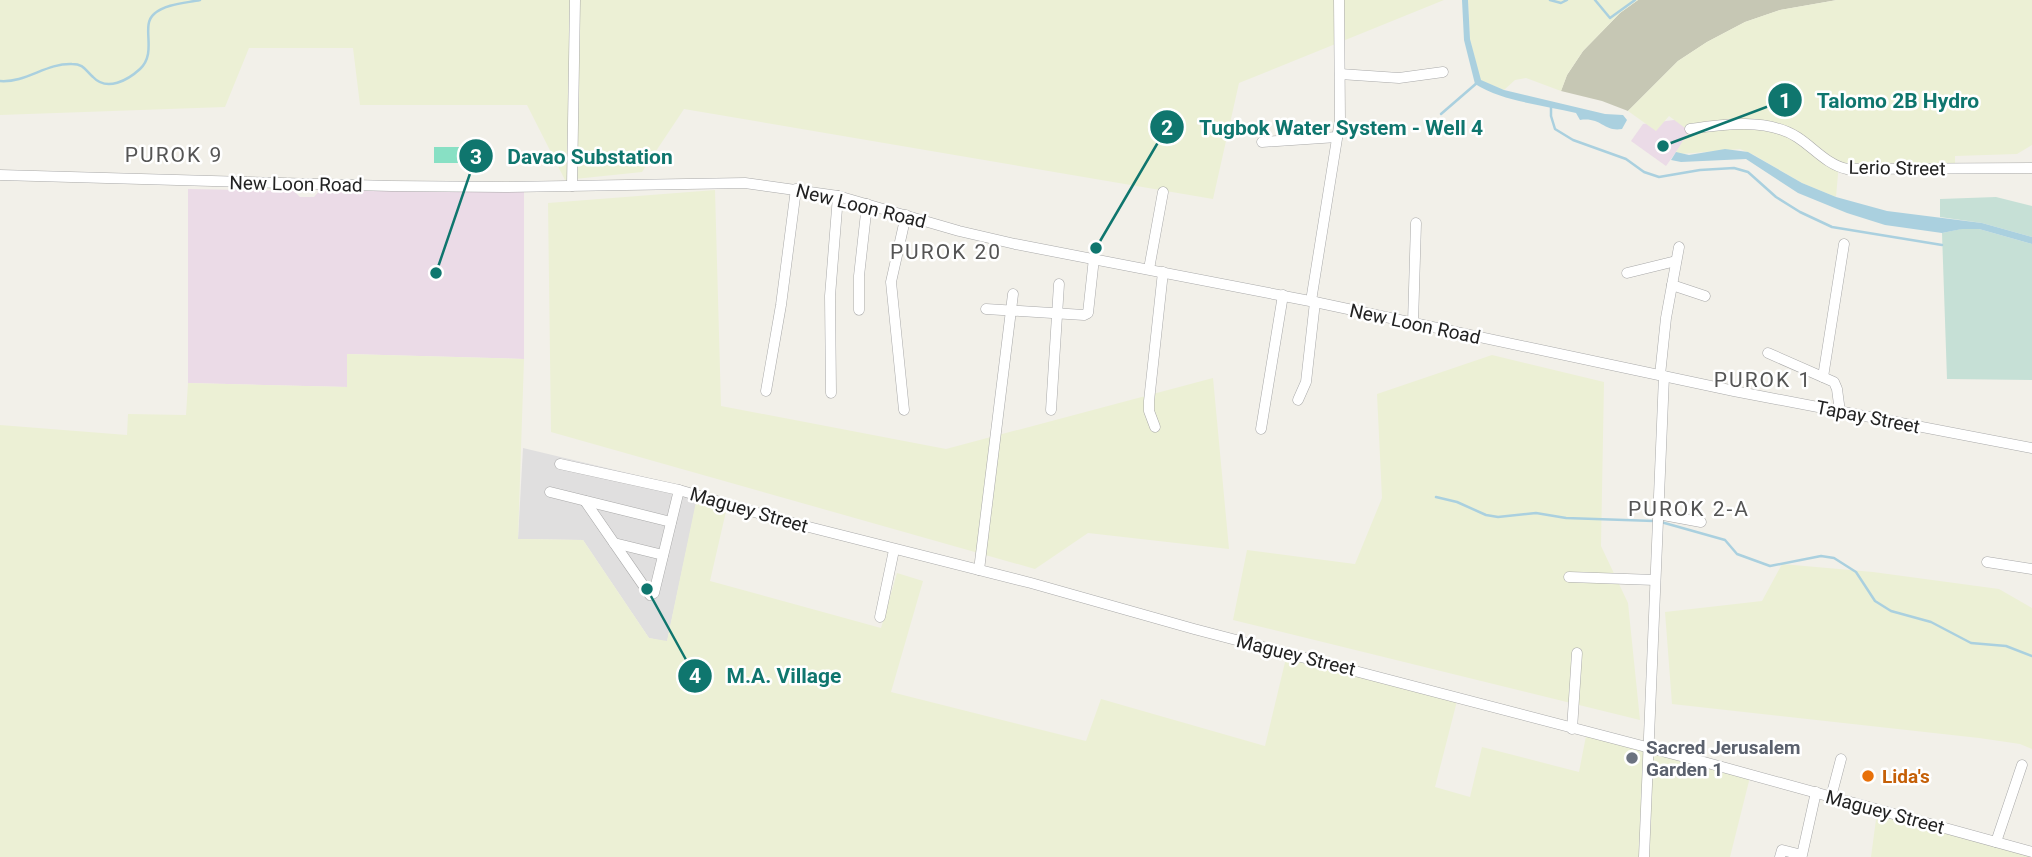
<svg xmlns="http://www.w3.org/2000/svg" width="2032" height="857" font-family="Roboto,sans-serif">
<style>
.residential{fill:#e0dfdf}
.industrial{fill:#ebdbe7}
.construction{fill:#c6c7b4}
.farmland{fill:#ecf0d5}
.wetland{fill:#c6e0d6}
.pitch{fill:#88e0c4}
.water{fill:#aad0df}
.lines{fill:none;stroke-linecap:round;stroke-linejoin:round}
.stream{stroke:#aad0df;stroke-width:2.5}
.minor-casing{stroke:#a9a9a9;stroke-width:11}
.minor{stroke:#fff;stroke-width:10}
.worship-dot{fill:#6b7280;stroke:#fff;stroke-width:2.5}
.food-dot{fill:#e8710a;stroke:#fff;stroke-width:2.5}
.labels{text-anchor:middle;dominant-baseline:central;stroke-width:5;stroke-linejoin:round;paint-order:stroke}
.street-label{font-size:19px;fill:#222;stroke:#fff}
.worship-label{font-size:19px;font-weight:bold;fill:#5b616d;stroke:#fff;text-anchor:start}
.food-label{font-size:19px;font-weight:bold;fill:#c56008;stroke:#fff;text-anchor:start}
.neighbourhood-label{font-size:21px;letter-spacing:2px;fill:#555;stroke:#fff}
.leader{fill:none;stroke:#0f766e;stroke-width:2.5}
.callout-dot{fill:#0f766e;stroke:#fff;stroke-width:2.5}
.mark-label{font-size:21px;text-anchor:middle;font-weight:bold;fill:#fff}
.callout-label{font-size:21px;text-anchor:middle;font-weight:bold;fill:#0f766e;stroke:#fff;stroke-width:5;stroke-linejoin:round;paint-order:stroke}
</style>
<rect width="100%" height="100%" fill="#f2f0e9"/>
<polygon class="residential" points="523,448 699,490 667,642 649,638 583,540 518,539"/>
<g class="industrial">
<polygon points="1682,119 1688,135 1666,166 1631,141 1643,124"/>
<polygon points="188,189 294,191 300,197 314,197 319,191 524,191 524,359 348,354 347,387 188,383"/>
</g>
<polygon class="construction" points="1638,0 1837,0 1780,10 1745,22 1707,42 1678,61 1628,111 1602,101 1561,91 1567,75 1583,51 1620,13"/>
<g class="farmland">
<polygon points="0,0 1444,0 1239,83 1213,199 684,109 642,172 565,180 527,105 360,105 353,48 249,48 225,107 0,115"/>
<polygon points="1468,0 1638,0 1620,13 1583,51 1567,75 1561,91 1526,78 1515,80 1504,90 1480,80 1470,39"/>
<polygon points="1837,0 2032,0 2032,145 2017,154 1955,156 1955,165 1839,163 1836,197 1802,183 1754,155 1740,149 1681,154 1676,152 1689,131 1669,116 1656,131 1628,111 1678,61 1707,42 1745,22 1780,10"/>
<polygon points="715,190 721,406 946,449 1213,378 1229,549 1088,533 1035,569 551,432 548,203"/>
<polygon points="347,354 524,359 518,539 583,540 649,638 667,641 697,497 727,507 710,581 881,628 897,573 923,581 891,692 1086,741 1101,699 1265,746 1286,658 1457,701 1435,787 1470,797 1482,747 1579,772 1586,736 1750,777 1730,857 0,857 0,425 127,435 128,414 186,415 188,383 347,387"/>
<polygon points="1492,355 1604,382 1601,546 1628,603 1640,720 1233,620 1247,550 1355,564 1382,498 1377,394"/>
<polygon points="1782,564 1873,572 1999,589 2032,608 2032,749 2020,744 1979,738 1672,704 1665,612 1762,601"/>
<polygon points="1877,812 2031,857 1871,857"/>
</g>
<g class="wetland">
<polygon points="1996,197 2032,206 2032,237 1982,223 1940,217 1940,199"/>
<polygon points="1961,229 1979,229 2032,244 2032,380 1947,379 1942,233"/>
</g>
<rect class="pitch" x="434" y="147" width="39" height="16"/>
<g class="water">
<path d="M1462 0H1468L1470 39 1481 80 1504 90 1605 114 1623 115 1627 120 1622 129C1603 132 1602 117 1580 120L1576 113C1544 105 1504 102 1475 84L1464 40Z"/>
<polygon points="1725,149 1748,152 1802,183 1836,197 1887,211 1982,223 2032,237 2032,244 1979,229 1962,229 1942,233 1885,225 1847,213 1798,193 1746,159 1681,162 1671,160 1676,152 1689,155"/>
</g>
<g class="lines">
<g class="stream">
<polyline points="1550,0 1561,3 1567,0"/>
<polyline points="1595,0 1610,18 1635,0"/>
<path d="M0 81C26 83 46 63 72 64 84 64 85 70 93 77 107 92 128 80 140 69 158 52 140 26 154 14 165 4 186 3 200 0"/>
<polyline points="1551,106 1551,116 1555,129 1573,140 1626,159 1644,172 1659,177 1700,170 1734,168 1748,172 1776,197 1800,212 1832,227 1942,245"/>
<polyline points="1441,114 1478,82"/>
<polyline points="1436,497 1457,502 1486,515 1498,517 1536,513 1566,518 1654,521"/>
<polyline points="1661,522 1725,540 1737,554 1770,566 1821,556 1834,558 1856,572 1875,601 1891,611 1931,622 1971,643 2006,646 2032,656"/>
</g>
<defs>
<g id="minor">
<polyline points="1340,74 1399,78 1443,72"/>
<path d="M1690 129C1724 124 1767 118 1797 137 1813 147 1827 165 1847 169L2032 168"/>
<polyline points="1262,142 1337,137"/>
<polyline points="0,175 391,186 504,187 745,183 838,196 959,231 1015,244 1315,302 1734,391 2032,448"/>
<polyline points="572,186 575,0"/>
<polyline points="1149,269 1163,192"/>
<polyline points="1627,273 1676,261"/>
<polyline points="1672,285 1705,296"/>
<polyline points="1311,301 1340,120 1339,0"/>
<polyline points="986,309 1084,315 1088,313 1094,258"/>
<polyline points="859,310 859,276 867,204"/>
<polyline points="1413,323 1416,223"/>
<polyline points="1768,353 1834,382 1837,389 1840,412"/>
<polyline points="1660,375 1666,318 1679,247"/>
<polyline points="1823,377 1844,244"/>
<polyline points="766,391 781,305 796,189"/>
<polyline points="831,393 830,296 838,196"/>
<polyline points="1298,400 1306,382 1315,302"/>
<polyline points="904,410 891,282 906,215"/>
<polyline points="1051,410 1059,284"/>
<polyline points="1155,427 1149,411 1149,401 1163,272"/>
<polyline points="1261,429 1283,295"/>
<polyline points="560,464 679,490 785,521 1031,583 1194,629 1704,762 2032,852"/>
<polyline points="550,492 671,522"/>
<polyline points="585,501 650,595 654,593 679,490"/>
<polyline points="1658,514 1701,522"/>
<polyline points="614,543 663,555"/>
<polyline points="1987,562 2032,569"/>
<polyline points="979,570 1013,294"/>
<polyline points="1569,577 1655,580"/>
<polyline points="880,617 894,550"/>
<polyline points="1572,729 1577,653"/>
<polyline points="1831,797 1841,759"/>
<polyline points="1996,842 2022,765"/>
<polyline points="1644,857 1664,376"/>
<polyline points="1780,857 1782,850 1802,855 1816,792"/>
</g>
</defs>
<use href="#minor" class="minor-casing"/>
<use href="#minor" class="minor"/>
</g>
<circle class="worship-dot" cx="1632" cy="758" r="7"/>
<circle class="food-dot" cx="1868" cy="776" r="7"/>
<g class="labels">
<g class="street-label">
<text transform="translate(1897 168) rotate(1)">Lerio Street</text>
<text transform="translate(296 184) rotate(1)">New Loon Road</text>
<text transform="translate(861 206) rotate(14)">New Loon Road</text>
<text transform="translate(1415 324) rotate(12)">New Loon Road</text>
<text transform="translate(1868 417) rotate(11)">Tapay Street</text>
<text transform="translate(749 510) rotate(16)">Maguey Street</text>
<text transform="translate(1296 655) rotate(14)">Maguey Street</text>
<text transform="translate(1885 812) rotate(15)">Maguey Street</text>
</g>
<g class="worship-label">
<text x="1646" y="747">Sacred Jerusalem<tspan x="1646" dy="22">Garden 1</tspan></text>
</g>
<g class="food-label">
<text x="1882" y="776">Lida's</text>
</g>
<g class="neighbourhood-label">
<text x="174" y="155">PUROK 9</text>
<text x="946" y="252">PUROK 20</text>
<text x="1763" y="380">PUROK 1</text>
<text x="1689" y="509">PUROK 2-A</text>
</g>
</g>
<path class="leader" d="M1663 146L1785 100M1096 248L1167 127M436 273L476 156M647 589L695 676"/>
<g class="callout-dot">
<circle cx="1663" cy="146" r="7"/>
<circle cx="1096" cy="248" r="7"/>
<circle cx="436" cy="273" r="7"/>
<circle cx="647" cy="589" r="7"/>
<circle cx="1785" cy="100" r="18"/>
<circle cx="1167" cy="127" r="18"/>
<circle cx="476" cy="156" r="18"/>
<circle cx="695" cy="676" r="18"/>
</g>
<g class="mark-label">
<text x="1785" y="108">1</text>
<text x="1167" y="135">2</text>
<text x="476" y="164">3</text>
<text x="695" y="683">4</text>
</g>
<g class="callout-label">
<text x="1898" y="108">Talomo 2B Hydro</text>
<text x="1341" y="135">Tugbok Water System - Well 4</text>
<text x="590" y="164">Davao Substation</text>
<text x="784" y="683">M.A. Village</text>
</g>
</svg>
